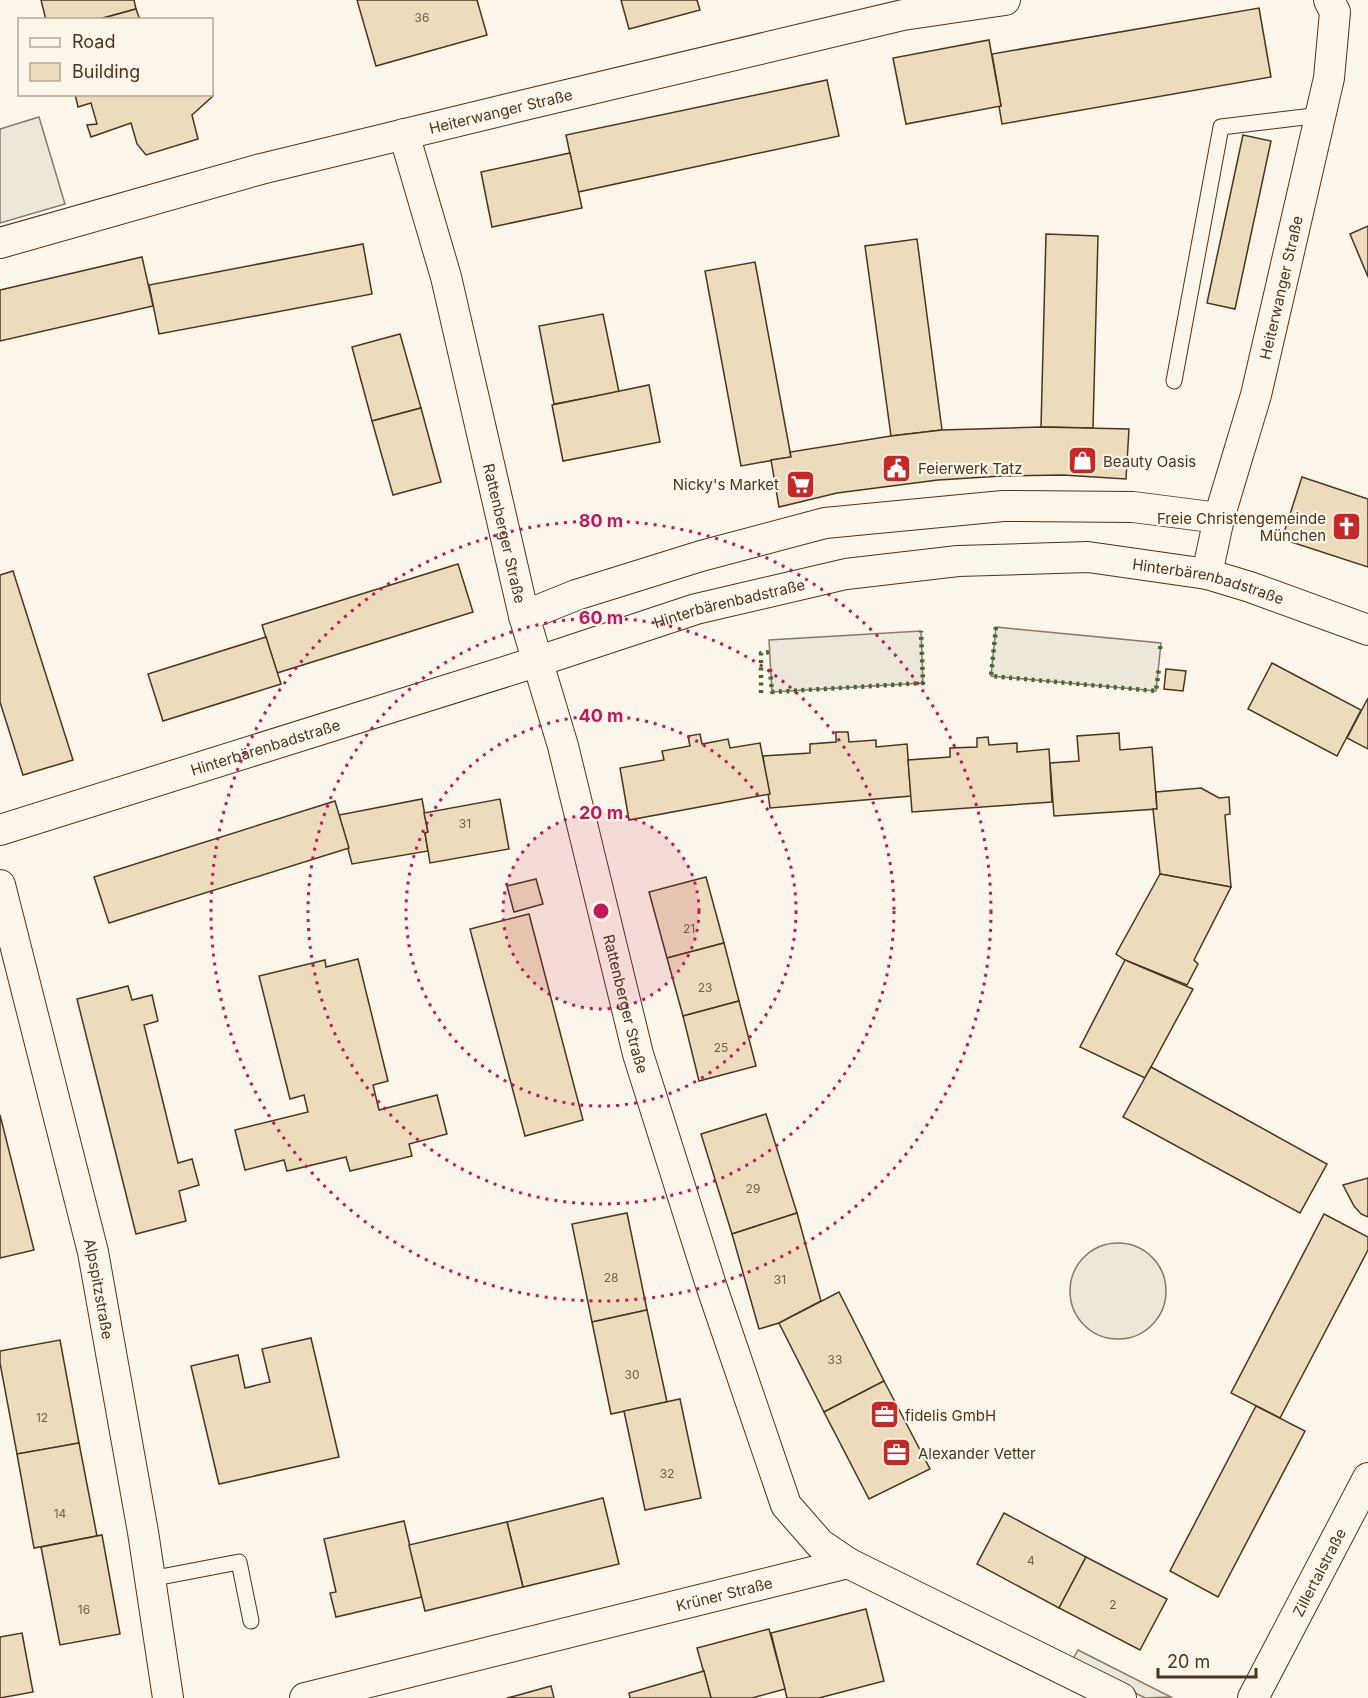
<svg xmlns="http://www.w3.org/2000/svg" width="1368" height="1698" font-family="Inter,sans-serif">
<style>
.green{fill:#ede6d9;stroke:#887966;stroke-width:1.5}
.parking{fill:#ede7d9;stroke:#887966;stroke-width:1.5}
.building{fill:#ecdcbc;stroke:#4a3520;stroke-width:1.5}
.lines{fill:none;stroke-linecap:round;stroke-linejoin:round}
.service-casing{stroke:#4a3520;stroke-width:17}
.minor-casing{stroke:#4a3520;stroke-width:32}
.service{stroke:#fbf6e9;stroke-width:15}
.minor{stroke:#fbf6e9;stroke-width:30}
.hedge{stroke:#436837;stroke-width:4.5;stroke-dasharray:3 4.5;stroke-linecap:butt}
.ring{fill:none;stroke:#c2185b;stroke-width:3;stroke-dasharray:3 6}
.labels{text-anchor:middle;dominant-baseline:central;stroke-width:4.5;stroke-linejoin:round;paint-order:stroke}
.number-label{font-size:12px;fill:#725f47}
.street-label{font-size:15px;fill:#4a3520;stroke:#fbf6e9}
.poi-label{font-size:15px;fill:#4a3520;stroke:#fbf6e9;text-anchor:start}
.centre{fill:#c2185b;stroke:#fbf6e9;stroke-width:3}
.ring-label{font-size:18px;text-anchor:middle;font-weight:bold;fill:#c2185b;stroke:#fbf6e9;stroke-width:4.5;stroke-linejoin:round;paint-order:stroke}
</style>
<rect width="100%" height="100%" fill="#fbf6e9"/>
<circle class="green" cx="1118" cy="1291" r="48"/>
<g class="parking">
<polygon points="39,117 65,204 0,223 0,129"/>
<polygon points="996,627 1161,643 1156,691 991,676"/>
<polygon points="921,631 923,683 772,692 769,640"/>
<polygon points="1078,1650 1171,1697 1145,1698 1072,1661"/>
</g>
<g class="building">
<polygon points="41,0 134,0 136,9 96,20 46,20"/>
<polygon points="357,0 477,0 487,35 376,66"/>
<polygon points="621,0 697,0 700,10 629,29"/>
<polygon points="1259,8 1271,77 1002,124 999,106 1001,106 992,54"/>
<polygon points="136,9 140,20 96,20"/>
<polygon points="989,40 1001,106 906,124 893,58"/>
<polygon points="827,80 839,136 578,192 566,135"/>
<polygon points="212,92 213,96 192,115 198,139 146,155 137,144 131,123 91,137 87,125 97,124 91,103 78,107 75,94 212,94"/>
<polygon points="1243,135 1271,141 1235,309 1207,303"/>
<polygon points="570,153 582,208 492,227 481,172"/>
<polygon points="1368,226 1368,277 1350,234"/>
<polygon points="1046,234 1098,236 1093,428 1041,427"/>
<polygon points="917,239 942,430 891,436 865,246"/>
<polygon points="363,244 372,294 159,334 149,285"/>
<polygon points="142,257 153,306 0,341 0,290"/>
<polygon points="755,262 791,457 741,466 705,271"/>
<polygon points="603,314 619,392 554,404 539,326"/>
<polygon points="400,334 421,408 372,421 352,347"/>
<polygon points="649,385 660,442 563,461 552,405"/>
<polygon points="421,408 441,482 393,495 372,421"/>
<polygon points="1041,427 1129,429 1126,479 1063,475 1002,476 938,480 837,493 779,507 771,460 791,457 790,452 891,436 942,430"/>
<polygon points="1302,477 1368,499 1368,567 1282,539"/>
<polygon points="458,564 473,612 277,673 262,625"/>
<polygon points="13,571 73,760 23,775 0,702 0,575"/>
<polygon points="266,637 281,684 163,721 148,674"/>
<polygon points="1272,663 1361,710 1337,756 1248,709"/>
<polygon points="1166,669 1186,671 1183,691 1164,689"/>
<polygon points="1368,698 1368,749 1347,738"/>
<polygon points="836,732 848,732 849,742 876,740 876,747 907,744 911,796 770,808 763,756 810,753 810,744 836,742"/>
<polygon points="1119,733 1120,750 1152,747 1157,809 1054,816 1050,763 1079,761 1077,736"/>
<polygon points="700,734 702,744 728,739 730,748 760,743 770,794 629,820 620,768 664,760 662,751 690,746 688,736"/>
<polygon points="988,737 989,745 1017,743 1017,752 1049,749 1052,802 912,812 908,760 950,757 950,748 977,747 977,738"/>
<polygon points="1201,788 1219,798 1229,797 1230,814 1225,815 1231,887 1160,874 1153,809 1157,809 1156,792"/>
<polygon points="422,799 428,832 425,833 428,851 352,864 339,815"/>
<polygon points="500,799 509,849 430,863 425,833 428,832 424,813"/>
<polygon points="335,801 349,848 109,923 94,877"/>
<polygon points="1160,874 1231,887 1194,960 1198,964 1187,985 1125,960 1116,954"/>
<polygon points="706,877 724,943 667,958 649,892"/>
<polygon points="536,879 543,904 514,912 507,886"/>
<polygon points="529,914 583,1120 525,1136 470,929"/>
<polygon points="724,943 739,1001 683,1016 667,958"/>
<polygon points="358,959 388,1081 373,1085 379,1110 437,1095 447,1134 409,1144 412,1156 350,1171 346,1157 287,1171 284,1160 245,1170 235,1130 308,1112 304,1095 290,1099 259,976 325,960 326,967"/>
<polygon points="1125,960 1193,989 1145,1078 1080,1047"/>
<polygon points="128,986 132,1000 152,995 158,1021 144,1025 178,1163 192,1159 199,1185 179,1191 186,1221 136,1234 77,999"/>
<polygon points="739,1001 756,1066 699,1081 683,1016"/>
<polygon points="1151,1067 1327,1164 1300,1213 1123,1117"/>
<polygon points="766,1114 797,1213 732,1234 701,1134"/>
<polygon points="0,1115 34,1250 0,1258"/>
<polygon points="1368,1178 1368,1217 1361,1214 1354,1206 1343,1185"/>
<polygon points="627,1213 647,1310 592,1322 572,1224"/>
<polygon points="797,1213 821,1301 779,1323 759,1329 732,1234"/>
<polygon points="1324,1214 1368,1237 1368,1250 1280,1418 1231,1393"/>
<polygon points="839,1292 884,1381 824,1412 779,1323"/>
<polygon points="647,1310 667,1402 611,1414 592,1322"/>
<polygon points="311,1338 339,1457 219,1484 191,1366 238,1355 245,1388 270,1382 262,1349"/>
<polygon points="60,1340 79,1443 17,1454 0,1363 0,1351"/>
<polygon points="884,1381 930,1469 869,1499 824,1412"/>
<polygon points="680,1399 701,1498 645,1510 624,1411"/>
<polygon points="1256,1406 1305,1431 1218,1597 1170,1571"/>
<polygon points="79,1443 97,1536 34,1548 17,1454"/>
<polygon points="603,1498 619,1564 523,1587 507,1522"/>
<polygon points="1004,1513 1086,1557 1059,1608 977,1564"/>
<polygon points="404,1521 422,1597 336,1617 330,1593 336,1592 324,1539"/>
<polygon points="507,1522 523,1587 425,1611 409,1545"/>
<polygon points="102,1535 120,1634 60,1645 41,1547"/>
<polygon points="1086,1557 1167,1599 1140,1650 1059,1608"/>
<polygon points="866,1609 884,1681 819,1698 787,1698 771,1633"/>
<polygon points="769,1629 785,1689 752,1698 711,1698 697,1648"/>
<polygon points="22,1633 33,1692 0,1698 0,1637"/>
<polygon points="704,1671 711,1698 630,1698 629,1693"/>
<polygon points="551,1686 554,1698 507,1698 515,1696"/>
</g>
<g class="lines">
<defs>
<g id="service">
<polyline points="1174,381 1221,127 1321,115"/>
<polyline points="150,1579 239,1562 251,1621"/>
</g>
<g id="minor">
<path id="s1" d="M404 134 446 277 524 616 563 746 638 1054 711 1285 786 1505 820 1544 848 1563"/>
<path id="s2" d="M0 243 261 169 512 108 903 15 1005 0"/>
<path id="s3" d="M1207 574 1219 518 1256 395 1329 78 1335 12 1329 0"/>
<polyline points="524,616 576,595 701,556 825,523 1003,506 1133,507 1219,518"/>
<path id="s4" d="M0 830 536 662 696 609 846 574 958 561 1088 557 1207 574 1250 587 1368 630"/>
<path id="s5" d="M0 885 93 1252 143 1532 168 1698"/>
<path id="s6" d="M305 1698 848 1563 1121 1698"/>
<path id="s7" d="M1253 1698 1368 1478"/>
</g>
</defs>
<use href="#service" class="service-casing"/>
<use href="#minor" class="minor-casing"/>
<use href="#service" class="service"/>
<use href="#minor" class="minor"/>
<g class="hedge">
<polyline points="996,627 991,676 1156,691 1159,668"/>
<polyline points="1160,649 1161,643"/>
<polyline points="770,669 772,692 923,683 921,631"/>
<polyline points="761,693 761,653 770,652"/>
</g>
</g>
<circle cx="601" cy="911" r="98" fill="#c2185b" fill-opacity=".12"/>
<g class="ring">
<circle cx="601" cy="911" r="98"/>
<circle cx="601" cy="911" r="195"/>
<circle cx="601" cy="911" r="293"/>
<circle cx="601" cy="911" r="390"/>
</g>
<defs>
<symbol id="shop-square" viewBox="-11 -11 22 22"><rect x="-9" y="-9" width="18" height="18" rx="4" fill="#c62828" stroke="#fbf6e9"/><path d="M-5-2.5h2.3a2.7 3.5 0 0 1 5.4 0H5L5.5 6h-11ZM-1.5-2.5h3a1.5 2.3 0 0 0-3 0Z" fill="#fff"/></symbol>
<symbol id="civic-square" viewBox="-11 -11 22 22"><rect x="-9" y="-9" width="18" height="18" rx="4" fill="#c62828" stroke="#fbf6e9"/><path d="M-.6-6.5H3V-4.5H.6V-3L4-1V1h2V6H-6V1h2V-1L-.6-3ZM-1.2 2.5V6h2.4V2.5Z" fill="#fff"/></symbol>
<symbol id="supermarket-square" viewBox="-11 -11 22 22"><rect x="-9" y="-9" width="18" height="18" rx="4" fill="#c62828" stroke="#fbf6e9"/><path d="M-6-5.5h2.5l.6 2H6L4.5 2H-2.5L-4.4-4H-6ZM-1.5 3.2a1.3 1.3 0 1 0 .1 0ZM3 3.2a1.3 1.3 0 1 0 .1 0Z" fill="#fff"/></symbol>
<symbol id="church-square" viewBox="-11 -11 22 22"><rect x="-9" y="-9" width="18" height="18" rx="4" fill="#c62828" stroke="#fbf6e9"/><path d="M-1.2-6h2.4v3.5h3.3v2.4h-3.3V6h-2.4V-.1h-3.3v-2.4h3.3Z" fill="#fff"/></symbol>
<symbol id="office-square" viewBox="-11 -11 22 22"><rect x="-9" y="-9" width="18" height="18" rx="4" fill="#c62828" stroke="#fbf6e9"/><path d="M-6-3h4V-5.5h4V-3h4V5H-6ZM-1-4.5V-3h2v-1.5ZM-6 0V1H6V0Z" fill="#fff"/></symbol>
</defs>
<g fill-rule="evenodd">
<use href="#shop-square" x="1066" y="444" width="33" height="33"/>
<use href="#civic-square" x="880" y="452" width="33" height="33"/>
<use href="#supermarket-square" x="784" y="468" width="33" height="33"/>
<use href="#church-square" x="1330" y="510" width="33" height="33"/>
<use href="#office-square" x="868" y="1398" width="33" height="33"/>
<use href="#office-square" x="880" y="1436" width="33" height="33"/>
</g>
<g class="labels">
<g class="number-label">
<text x="422" y="17">36</text>
<text x="465" y="823">31</text>
<text x="689" y="928">21</text>
<text x="705" y="987">23</text>
<text x="721" y="1047">25</text>
<text x="753" y="1188">29</text>
<text x="611" y="1277">28</text>
<text x="780" y="1279">31</text>
<text x="835" y="1359">33</text>
<text x="632" y="1374">30</text>
<text x="42" y="1417">12</text>
<text x="667" y="1473">32</text>
<text x="60" y="1513">14</text>
<text x="1031" y="1560">4</text>
<text x="1113" y="1604">2</text>
<text x="84" y="1609">16</text>
</g>
<g class="street-label">
<text stroke="none"><textPath href="#s2" startOffset="518">Heiterwanger Straße</textPath></text>
<text stroke="none"><textPath href="#s3" startOffset="296">Heiterwanger Straße</textPath></text>
<text stroke="none"><textPath href="#s1" startOffset="412">Rattenberger Straße</textPath></text>
<text stroke="none"><textPath href="#s4" startOffset="1250">Hinterbärenbadstraße</textPath></text>
<text stroke="none"><textPath href="#s4" startOffset="764">Hinterbärenbadstraße</textPath></text>
<text stroke="none"><textPath href="#s4" startOffset="278">Hinterbärenbadstraße</textPath></text>
<text stroke="none"><textPath href="#s1" startOffset="898">Rattenberger Straße</textPath></text>
<text stroke="none"><textPath href="#s5" startOffset="416">Alpspitzstraße</textPath></text>
<text stroke="none"><textPath href="#s7" startOffset="142">Zillertalstraße</textPath></text>
<text stroke="none"><textPath href="#s6" startOffset="432">Krüner Straße</textPath></text>
</g>
<g class="poi-label">
<text x="1103" y="461">Beauty Oasis</text>
<text x="918" y="468">Feierwerk Tatz</text>
<text x="779" y="484" text-anchor="end">Nicky's Market</text>
<text x="1326" y="518" text-anchor="end">Freie Christengemeinde<tspan x="1326" dy="17">München</tspan></text>
<text x="905" y="1415">fidelis GmbH</text>
<text x="918" y="1453">Alexander Vetter</text>
</g>
</g>
<circle cx="601" cy="911" r="9" class="centre"/>
<g class="ring-label">
<text x="601" y="527">80 m</text>
<text x="601" y="624">60 m</text>
<text x="601" y="722">40 m</text>
<text x="601" y="819">20 m</text>
</g>
<rect x="18" y="18" width="195" height="78" fill="#fbf6e9" stroke="#b4a999" stroke-width="1.5"/>
<rect x="30" y="38" width="30" height="9" fill="#fbf6e9" stroke="#b4a999" stroke-width="1.5"/>
<text x="72" y="48" font-size="18" fill="#4a3520">Road</text>
<rect x="30" y="63" width="30" height="18" fill="#ecdcbc" stroke="#b4a999" stroke-width="1.5"/>
<text x="72" y="78" font-size="18" fill="#4a3520">Building</text>
<path d="M1158 1668v9h98v-9" fill="none" stroke="#4a3520" stroke-width="3"/>
<text x="1167" y="1668" font-size="18" fill="#4a3520" stroke="#fbf6e9" stroke-width="4.5" paint-order="stroke">20 m</text>
</svg>
